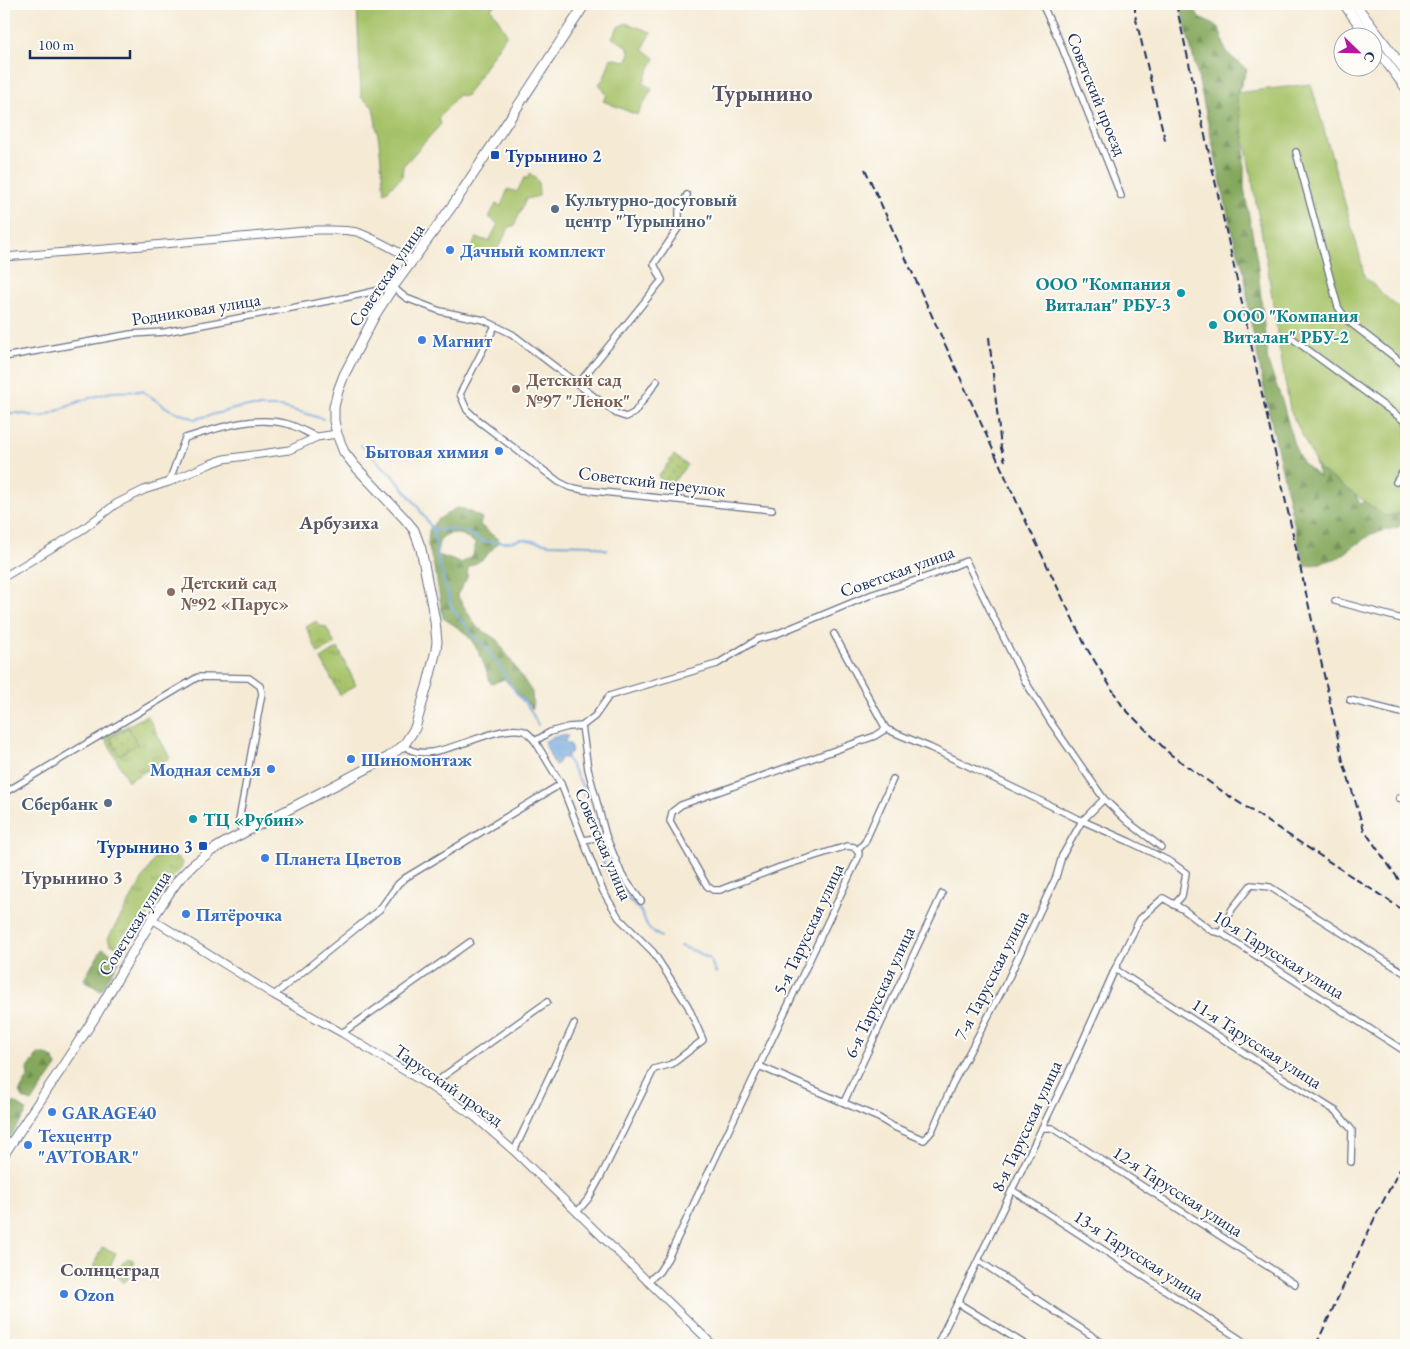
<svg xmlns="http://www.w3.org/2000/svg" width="1410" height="1349" font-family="'EB Garamond',serif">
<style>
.grass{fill:url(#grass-tufts);stroke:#607863}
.forest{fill:url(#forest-firs);stroke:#506c5d;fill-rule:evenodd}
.park{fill:url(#park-dots);stroke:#607863}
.garden{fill:#a6c268;stroke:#607863}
.water{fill:url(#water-ripples);stroke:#456a9d}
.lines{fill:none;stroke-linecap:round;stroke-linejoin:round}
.stream{stroke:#6fa4dc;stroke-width:2}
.minor-casing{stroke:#677087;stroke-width:8}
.tertiary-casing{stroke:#677087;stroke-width:9}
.primary-casing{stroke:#677087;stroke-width:11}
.trunk-casing{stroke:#677087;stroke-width:11}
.minor{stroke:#fff;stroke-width:5.5}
.tertiary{stroke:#fff;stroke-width:7}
.primary{stroke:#fff;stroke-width:9}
.trunk{stroke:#fff;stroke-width:9}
.rail{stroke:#1b2f5e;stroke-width:2;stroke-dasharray:8 4;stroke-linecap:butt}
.transit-dot{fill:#1a4fb4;stroke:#fdfcf7;stroke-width:2}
.service-dot{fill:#5c6f8a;stroke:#fdfcf7;stroke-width:2}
.shop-dot{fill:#3f7fe0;stroke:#fdfcf7;stroke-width:2}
.culture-dot{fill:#0f9aa8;stroke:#fdfcf7;stroke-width:2}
.education-dot{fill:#8d6e63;stroke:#fdfcf7;stroke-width:2}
.labels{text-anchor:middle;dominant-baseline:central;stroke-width:4;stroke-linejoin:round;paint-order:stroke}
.street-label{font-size:18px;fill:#1b2f5e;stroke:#fdfcf7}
.transit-label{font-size:18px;font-weight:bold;fill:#164399;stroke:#fdfcf7;text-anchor:start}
.service-label{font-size:18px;font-weight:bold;fill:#4e5e75;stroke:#fdfcf7;text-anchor:start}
.shop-label{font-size:18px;font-weight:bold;fill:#366cbe;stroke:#fdfcf7;text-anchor:start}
.culture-label{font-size:18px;font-weight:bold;fill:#0d838f;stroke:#fdfcf7;text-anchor:start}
.education-label{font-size:18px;font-weight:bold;fill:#785e54;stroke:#fdfcf7;text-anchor:start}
.neighbourhood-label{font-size:19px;font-weight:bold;fill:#5b5665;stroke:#fdfcf7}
.district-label{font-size:22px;font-weight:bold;fill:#5b5665;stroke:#fdfcf7}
</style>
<defs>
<pattern id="grass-tufts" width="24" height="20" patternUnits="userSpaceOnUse" patternTransform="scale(1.25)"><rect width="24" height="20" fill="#a6c268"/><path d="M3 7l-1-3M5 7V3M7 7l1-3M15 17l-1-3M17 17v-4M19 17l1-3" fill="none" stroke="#869e59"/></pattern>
<pattern id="forest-firs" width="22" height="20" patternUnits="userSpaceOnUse" patternTransform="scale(1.25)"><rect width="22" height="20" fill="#84a85c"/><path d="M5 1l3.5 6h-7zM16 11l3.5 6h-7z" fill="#6b894f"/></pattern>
<pattern id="park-dots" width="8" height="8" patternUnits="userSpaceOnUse" patternTransform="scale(1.25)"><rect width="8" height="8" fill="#a6c268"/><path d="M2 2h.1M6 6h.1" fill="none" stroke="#869e59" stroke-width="1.8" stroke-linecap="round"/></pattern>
<pattern id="water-ripples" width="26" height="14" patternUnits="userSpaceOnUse" patternTransform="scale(1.25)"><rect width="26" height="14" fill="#6fa4dc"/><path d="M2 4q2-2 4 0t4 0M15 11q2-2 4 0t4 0" fill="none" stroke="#5a86b6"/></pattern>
</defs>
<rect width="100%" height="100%" fill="#fdfcf7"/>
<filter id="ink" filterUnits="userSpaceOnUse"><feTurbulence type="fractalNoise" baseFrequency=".02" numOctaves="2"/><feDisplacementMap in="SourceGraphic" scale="10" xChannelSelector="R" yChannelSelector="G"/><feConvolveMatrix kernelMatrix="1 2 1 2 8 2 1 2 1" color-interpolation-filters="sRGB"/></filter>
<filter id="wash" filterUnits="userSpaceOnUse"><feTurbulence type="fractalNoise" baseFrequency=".0096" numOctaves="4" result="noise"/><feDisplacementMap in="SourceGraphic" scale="20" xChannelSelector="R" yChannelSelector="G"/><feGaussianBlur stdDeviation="1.12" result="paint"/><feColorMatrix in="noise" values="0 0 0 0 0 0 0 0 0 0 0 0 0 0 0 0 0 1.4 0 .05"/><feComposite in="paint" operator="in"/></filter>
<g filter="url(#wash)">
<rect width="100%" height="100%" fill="#f5ead4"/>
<g class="grass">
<polygon points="316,621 320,626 326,627 335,644 318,653 306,627"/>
<polygon points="338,648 356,685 340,695 321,659"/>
<polygon points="147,715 170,758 128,781 105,738"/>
<path d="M166 854C174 856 179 857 183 864L179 871 169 881 128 947 122 949 110 944 108 938 155 858Z"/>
</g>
<g class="forest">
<polygon points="1180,4 1192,4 1199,18 1219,27 1226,52 1247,70 1238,92 1244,134 1244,188 1257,260 1268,363 1282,400 1294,445 1302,462 1320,478 1315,463 1323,430 1360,504 1385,486 1406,489 1406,520 1399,527 1371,534 1338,558 1305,567 1299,545 1265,394 1249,313 1245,275 1231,229 1198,77"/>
<path d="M456 508 464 509 482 518 480 525 500 541 483 559 468 568 467 578 457 595 476 626 497 640 532 692 533 709 504 679 491 684C485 667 479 647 466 634 459 628 451 623 443 618L436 575 428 545 429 530 436 521ZM451 533 463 535 475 543 473 556 461 563 438 555C437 543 439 537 451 533Z"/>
<polygon points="102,949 104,949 118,957 120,960 102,989 99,990 85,981 84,979"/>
<path d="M38 1054C49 1055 53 1056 57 1066L32 1102 24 1099 19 1093 28 1077 27 1070Z"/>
<path d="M14 1102 25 1109 27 1112 4 1146C4 1132 3 1113 14 1102Z"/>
</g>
<g class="park">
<polygon points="674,455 687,465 670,486 658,477"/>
<polygon points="128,727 137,744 119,755 110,738"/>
<path d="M128 1258 134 1261V1266L127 1280 123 1282C113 1276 121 1263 128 1258Z"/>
</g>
<g class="garden">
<polygon points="357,4 497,4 491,8 507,34 466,96 458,95 439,118 441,124 403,166 402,177 384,193 379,141 373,107 361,97"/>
<polygon points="626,23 651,32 643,49 655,58 643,83 652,89 637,115 603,101 607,95 599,84 604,78 611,58 626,61 630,54 627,46 612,38 618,27"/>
<polygon points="1311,84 1360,256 1364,276 1386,297 1406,314 1406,512 1385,516 1318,468 1290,410 1279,346 1267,263 1236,93"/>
<polygon points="530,173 538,181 539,196 526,199 514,226 510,226 494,256 471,250 476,238 489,241 498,224 489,217 496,204 501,206 508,189 517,192 524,178 528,178"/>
<polygon points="102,1247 116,1253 107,1273 93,1267"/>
</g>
<polygon class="water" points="561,735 568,736 565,741 567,743 570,744 572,752 568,754 567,758 560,758 558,763 555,766 544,742 551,738"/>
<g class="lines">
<g class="stream">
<polyline points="4,413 17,413 42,417 83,400 111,392 142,391 169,409 195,419 242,407 281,407 304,413 323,419"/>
<polyline points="361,445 394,477 416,504 433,530 441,571 452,608 471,633 487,648 517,694 530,709 538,725"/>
<polyline points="433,530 450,529 464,531 484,542 510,542 522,539 550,544 591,545 607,550"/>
<polyline points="566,757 581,783 594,832"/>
<polyline points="597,843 598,850 614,886 640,910 649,929 661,937"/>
<polyline points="680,946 697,952 710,959 716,973"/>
</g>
</g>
</g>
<g filter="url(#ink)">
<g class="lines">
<defs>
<g id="minor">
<polyline points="1042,4 1059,40 1121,196"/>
<polyline points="1296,152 1338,307 1348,321 1406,366"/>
<polyline points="495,326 460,394 467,410 480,422 559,482 569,487 584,490 772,510"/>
<polyline points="1289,336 1406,422"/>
<polyline points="4,357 131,334 165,332 349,297 393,287 406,298 440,311 484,320 512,334 617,414 626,417 634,413 657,381"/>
<polyline points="578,384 662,280 654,264 679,227 679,210 687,195"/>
<path d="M169 482 185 438C218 428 253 415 288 424 298 427 307 433 317 437"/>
<polyline points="1396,482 1406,467"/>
<polyline points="1335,601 1406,620"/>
<polyline points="834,634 886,729 931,748 1074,817 1130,842 1171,862 1186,873 1182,896 1174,905"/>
<polyline points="1350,700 1406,714"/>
<polyline points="582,726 588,769 606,836 622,875 641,901"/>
<polyline points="535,741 561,784 603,891 619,918 653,952 688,1006 703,1040 672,1064 654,1069 600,1178 589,1198 577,1212"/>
<path d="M404 745C427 771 494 721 524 731 528 732 532 738 535 741L550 732 568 727 582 726 595 716 609 696 717 664 758 639 774 635 873 594 932 575 966 561 1025 681 1052 724 1104 799 1128 822 1161 847"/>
<polyline points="4,793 198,677 249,678 260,686 262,693 239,820 240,827 244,833"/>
<polyline points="1399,798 1406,800"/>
<polyline points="584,840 606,836"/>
<polyline points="857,851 865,842 893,779"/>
<polyline points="1221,933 1232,909 1251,885 1270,887 1406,974"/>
<polyline points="1115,969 1283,1078 1337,1112 1352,1130 1351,1162"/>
<polyline points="274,995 380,909 398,884 405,878 561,784"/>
<polyline points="342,1033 470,942"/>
<polyline points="759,1066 879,1118 892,1126 924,1140 932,1131 952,1085 1008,979 1056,877 1062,856 1082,821 1104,799"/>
<polyline points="431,1087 445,1075 547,1002"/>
<polyline points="844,1102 942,894"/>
<polyline points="1042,1128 1052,1128 1295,1284"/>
<polyline points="514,1151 574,1024"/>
<polyline points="1012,1190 1249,1345"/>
<polyline points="979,1261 1106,1345"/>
<polyline points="647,1282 659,1272 668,1258 858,858 859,853 854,847 847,846 780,867 720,890 713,890 707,886 670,821 672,812 681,805 875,736 886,729"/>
<polyline points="958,1303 1026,1345"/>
<polyline points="937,1345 1068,1074 1115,969 1140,919 1163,898 1184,910 1212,931 1221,933 1406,1052"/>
</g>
<g id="tertiary">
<path d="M4 257 142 246 317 230C330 230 344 229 357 232 375 238 396 251 413 260"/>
<polyline points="4,577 83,529 116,504 144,490 169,482 210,464 224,459 289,450 317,437 337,434"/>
<polyline points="152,919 274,995 342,1033 431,1087 475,1117 514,1151 713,1345"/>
</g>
<polyline id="primary" points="4,1154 65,1063 95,1017 152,919 167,896 179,879 193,865 211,851 226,842 387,758 404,745 415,728 428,683 436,650 437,642 435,621 421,549 414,530 405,519 355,466 344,452 337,434 334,421 334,407 338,391 344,375 375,315 393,287 455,202 585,4"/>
<g id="trunk">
<polyline points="1344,4 1369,38"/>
<polyline points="1355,4 1406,72"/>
<polyline points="1372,43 1406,88"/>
</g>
</defs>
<use href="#minor" class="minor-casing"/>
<use href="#tertiary" class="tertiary-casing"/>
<use href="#primary" class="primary-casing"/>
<use href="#trunk" class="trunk-casing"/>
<use href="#minor" class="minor"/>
<use href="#tertiary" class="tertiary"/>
<use href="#primary" class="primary"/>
<use href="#trunk" class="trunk"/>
<g class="rail">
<polyline points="1135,4 1135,15 1166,144"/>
<polyline points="1176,4 1343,761 1364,830 1406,890"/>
<polyline points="865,169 1021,511 1086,647 1123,707 1170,754 1226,794 1406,912"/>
<polyline points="989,337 1001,448 1005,461"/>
<polyline points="1316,1345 1378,1211 1399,1171 1406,1160"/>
</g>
</g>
</g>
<g class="transit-dot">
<rect x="490" y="150" width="10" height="10" rx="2.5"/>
<rect x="198" y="841" width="10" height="10" rx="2.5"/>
</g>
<g class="service-dot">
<circle cx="555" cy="209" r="5"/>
<circle cx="108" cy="803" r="5"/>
</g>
<g class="shop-dot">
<circle cx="450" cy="250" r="5"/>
<circle cx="422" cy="340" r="5"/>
<circle cx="499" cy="451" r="5"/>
<circle cx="351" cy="759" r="5"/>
<circle cx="271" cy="769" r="5"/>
<circle cx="265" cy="858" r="5"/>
<circle cx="186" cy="914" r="5"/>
<circle cx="52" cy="1112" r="5"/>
<circle cx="28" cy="1145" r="5"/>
<circle cx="64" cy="1294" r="5"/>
</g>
<g class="culture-dot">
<circle cx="1181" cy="293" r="5"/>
<circle cx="1213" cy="325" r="5"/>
<circle cx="193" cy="819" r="5"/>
</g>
<g class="education-dot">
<circle cx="516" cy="389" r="5"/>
<circle cx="171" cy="592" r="5"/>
</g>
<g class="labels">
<g class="street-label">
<text transform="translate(1097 94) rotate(68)">Советский проезд</text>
<text transform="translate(386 275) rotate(-56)">Советская улица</text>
<text transform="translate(196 309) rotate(-9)">Родниковая улица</text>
<text transform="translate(652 481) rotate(7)">Советский переулок</text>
<text transform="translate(897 571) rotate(-20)">Советская улица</text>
<text transform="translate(604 844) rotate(67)">Советская улица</text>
<text transform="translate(134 923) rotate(-58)">Советская улица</text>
<text transform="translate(808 929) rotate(-65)">5-я Тарусская улица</text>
<text transform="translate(1279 954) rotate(32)">10-я Тарусская улица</text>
<text transform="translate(991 975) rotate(-63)">7-я Тарусская улица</text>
<text transform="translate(879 992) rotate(-65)">6-я Тарусская улица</text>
<text transform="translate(1257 1043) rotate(33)">11-я Тарусская улица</text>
<text transform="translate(449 1085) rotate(35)">Тарусский проезд</text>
<text transform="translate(1026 1126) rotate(-65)">8-я Тарусская улица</text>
<text transform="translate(1178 1191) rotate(33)">12-я Тарусская улица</text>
<text transform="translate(1139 1255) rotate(33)">13-я Тарусская улица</text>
</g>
<g class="transit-label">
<text x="505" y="155">Турынино 2</text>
<text x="193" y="846" text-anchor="end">Турынино 3</text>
</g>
<g class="service-label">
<text x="565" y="199">Культурно-досуговый<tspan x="565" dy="21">центр "Турынино"</tspan></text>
<text x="98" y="803" text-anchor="end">Сбербанк</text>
</g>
<g class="shop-label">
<text x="460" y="250">Дачный комплект</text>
<text x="432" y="340">Магнит</text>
<text x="489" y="451" text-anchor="end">Бытовая химия</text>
<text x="361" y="759">Шиномонтаж</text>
<text x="261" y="769" text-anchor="end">Модная семья</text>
<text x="275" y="858">Планета Цветов</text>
<text x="196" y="914">Пятёрочка</text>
<text x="62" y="1112">GARAGE40</text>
<text x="38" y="1135">Техцентр<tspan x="38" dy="21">"AVTOBAR"</tspan></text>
<text x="74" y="1294">Ozon</text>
</g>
<g class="culture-label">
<text x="1171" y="283" text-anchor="end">ООО "Компания<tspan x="1171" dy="21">Виталан" РБУ-3</tspan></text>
<text x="1223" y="315">ООО "Компания<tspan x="1223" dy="21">Виталан" РБУ-2</tspan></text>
<text x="203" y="819">ТЦ «Рубин»</text>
</g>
<g class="education-label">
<text x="526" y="379">Детский сад<tspan x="526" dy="21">№97 "Ленок"</tspan></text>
<text x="181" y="582">Детский сад<tspan x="181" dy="21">№92 «Парус»</tspan></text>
</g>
<g class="neighbourhood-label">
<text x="339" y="522">Арбузиха</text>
<text x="72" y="877">Турынино 3</text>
<text x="110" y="1269">Солнцеград</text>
</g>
<g class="district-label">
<text x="762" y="93">Турынино</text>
</g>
</g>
<rect width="1410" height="1349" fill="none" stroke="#fdfcf7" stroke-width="20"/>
<g transform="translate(1358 52) rotate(113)"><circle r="24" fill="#fdfcf7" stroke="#a3aaba"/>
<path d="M0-4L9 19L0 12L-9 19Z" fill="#b5179e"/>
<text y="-8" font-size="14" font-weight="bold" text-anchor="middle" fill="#1b2f5e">С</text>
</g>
<path d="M30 50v8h100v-8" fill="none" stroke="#1b2f5e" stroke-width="2.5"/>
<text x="38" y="50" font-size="15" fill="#1b2f5e" stroke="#fdfcf7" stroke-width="4" paint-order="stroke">100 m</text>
</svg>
